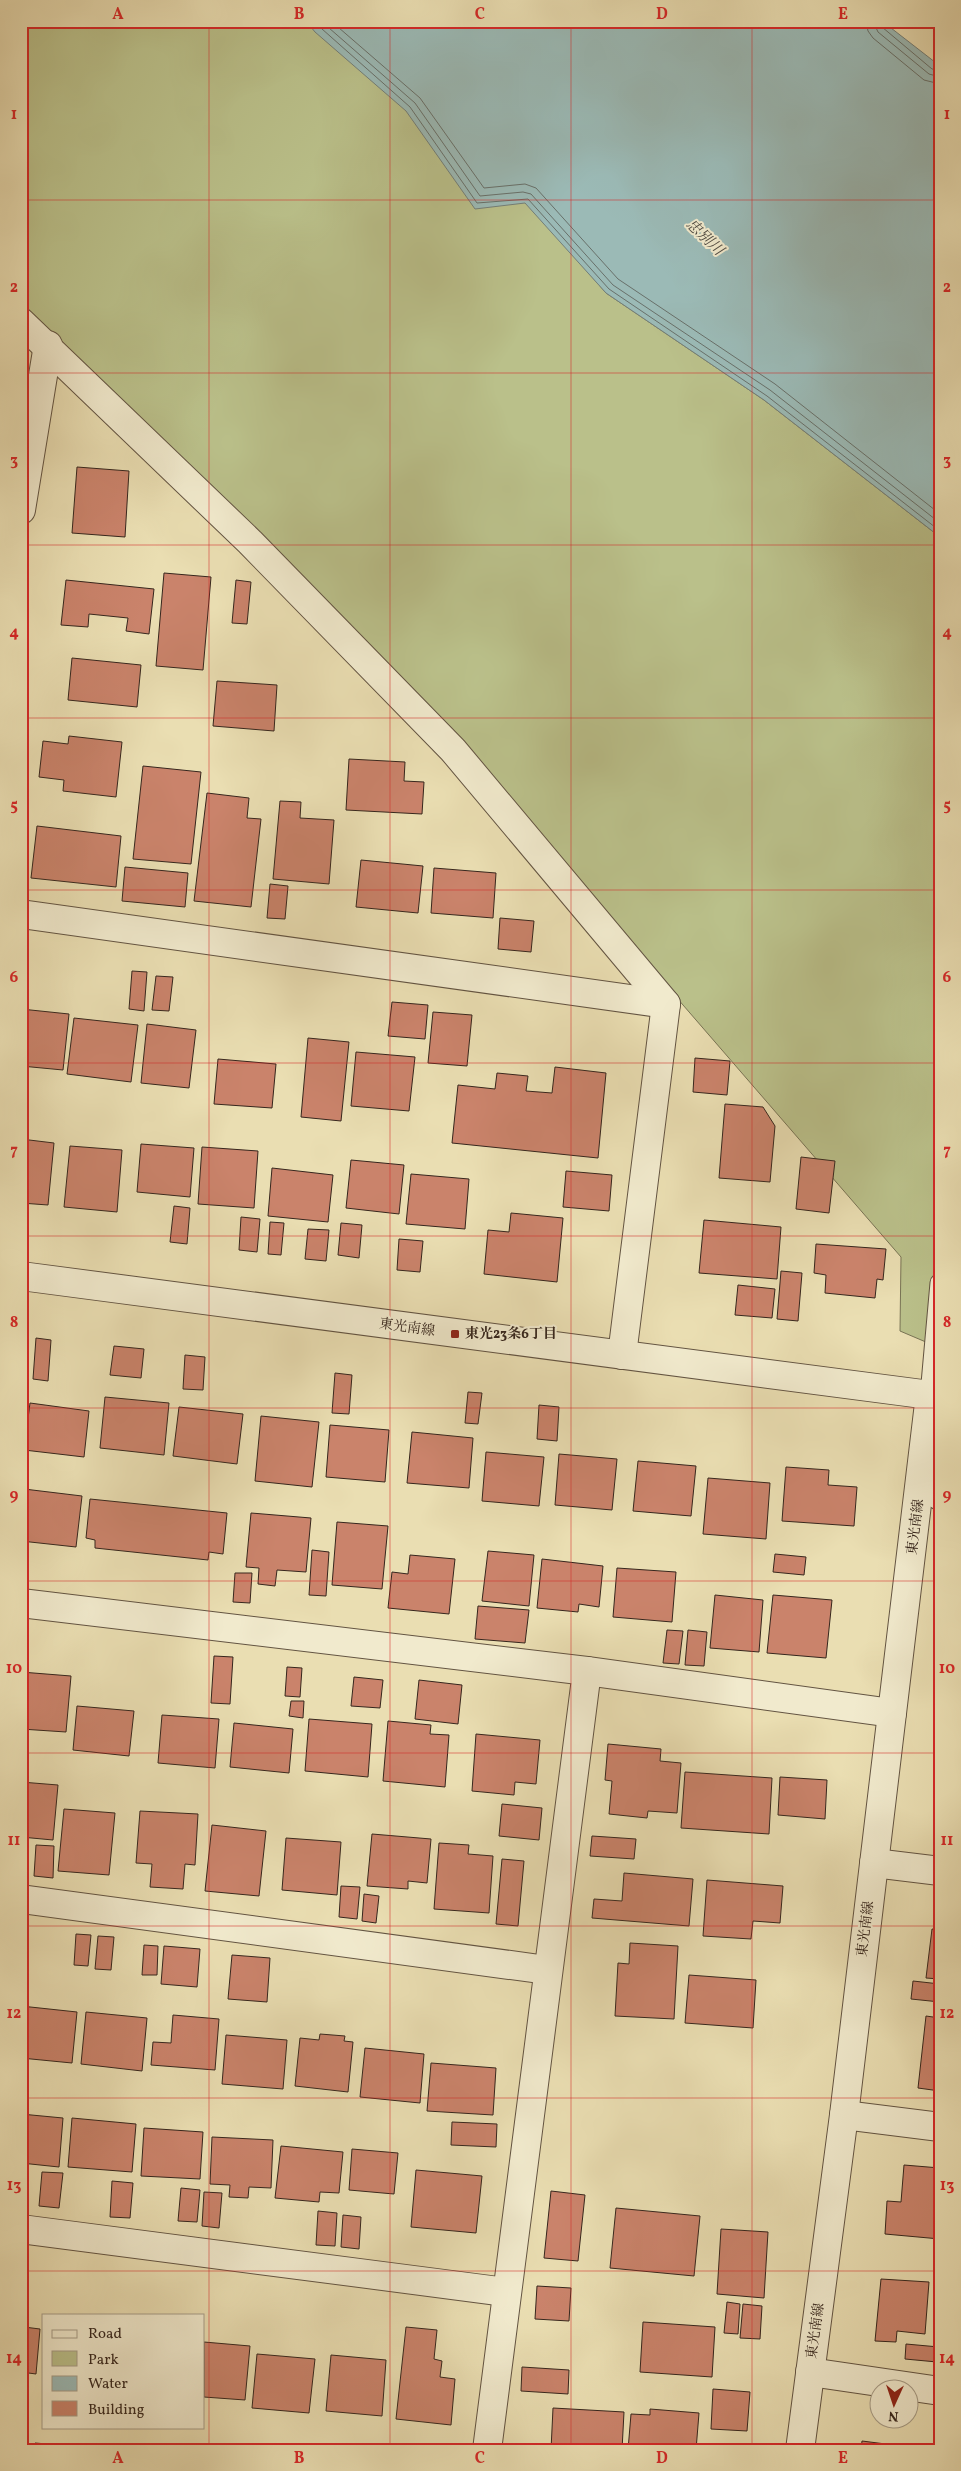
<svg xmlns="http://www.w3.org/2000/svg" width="961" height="2471" font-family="Vollkorn,'Noto Serif JP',serif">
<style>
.green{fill:#bac08a;stroke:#787354}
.water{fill:#9bbab6;stroke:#737f79}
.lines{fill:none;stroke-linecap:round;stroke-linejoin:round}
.shore{stroke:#68706a;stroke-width:1}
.building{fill:#ca836b;stroke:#36261d}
.service-casing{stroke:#635442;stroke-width:21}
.minor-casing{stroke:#635442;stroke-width:30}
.tertiary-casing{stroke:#635442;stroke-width:30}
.service{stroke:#f1eacd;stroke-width:19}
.minor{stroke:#f1eacd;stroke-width:28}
.tertiary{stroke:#f1eacd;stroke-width:28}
.grid{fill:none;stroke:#d62828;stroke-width:1;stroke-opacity:0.55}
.poi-dot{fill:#8f2418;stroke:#f1eacd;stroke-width:2}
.labels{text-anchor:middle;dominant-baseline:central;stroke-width:4;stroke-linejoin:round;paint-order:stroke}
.street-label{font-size:14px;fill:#36261d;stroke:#f1eacd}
.poi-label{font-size:14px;font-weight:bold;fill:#36261d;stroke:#f1eacd;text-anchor:start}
.water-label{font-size:15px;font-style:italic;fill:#4f4b43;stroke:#f1eacd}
.neatline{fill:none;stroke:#d62828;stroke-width:2}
.grid-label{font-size:16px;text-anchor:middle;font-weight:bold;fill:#d62828}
</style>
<rect width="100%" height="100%" fill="#eadeb2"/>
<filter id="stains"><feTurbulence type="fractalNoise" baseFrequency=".004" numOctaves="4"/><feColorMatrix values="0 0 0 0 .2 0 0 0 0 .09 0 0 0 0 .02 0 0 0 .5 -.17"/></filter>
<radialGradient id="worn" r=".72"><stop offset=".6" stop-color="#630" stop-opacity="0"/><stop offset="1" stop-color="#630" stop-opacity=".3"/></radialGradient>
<polygon class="green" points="21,21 371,21 606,293 764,400 940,537 940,1348 900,1331 901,1257 395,672 21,319"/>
<polygon class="water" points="306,21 882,21 940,66 940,537 764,400 606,293 525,203 475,209 406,111 315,32"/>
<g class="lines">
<g class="shore">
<polyline points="313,21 410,107 477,203 528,199 609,289 767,396 940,531"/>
<polyline points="321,21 415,103 480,196 523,192 531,194 613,285 770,390 940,523"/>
<polyline points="331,21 420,98 484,188 525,184 536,188 618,279 775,384 940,514"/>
<polyline points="866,21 868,31 873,38 924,80 940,84"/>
<polyline points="873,21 878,32 929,74 940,77"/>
<polyline points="879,21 882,27 932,69 940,70"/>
</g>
</g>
<g class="building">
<polygon points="77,467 129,471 125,537 72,533"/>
<polygon points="164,573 211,577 203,670 156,666"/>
<polygon points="66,580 154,589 149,634 126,631 128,618 89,614 88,627 61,625"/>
<polygon points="236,580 251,582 247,624 232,623"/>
<polygon points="72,658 141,665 137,707 68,700"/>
<polygon points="217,681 277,685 274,731 213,726"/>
<polygon points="69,736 122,742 116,797 63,791 64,780 39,777 43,741 68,744"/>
<polygon points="349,759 405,762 404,781 424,782 422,814 346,810"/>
<polygon points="143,766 201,772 191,864 133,859"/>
<polygon points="207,793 249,798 247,818 261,819 251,907 194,901"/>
<polygon points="280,801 301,802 300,818 334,820 329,884 273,879"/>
<polygon points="37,826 121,836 116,887 31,878"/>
<polygon points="361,860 423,866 418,913 356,907"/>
<polygon points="125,867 188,873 185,907 122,901"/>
<polygon points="434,868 496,873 493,918 431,913"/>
<polygon points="270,884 288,886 285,919 267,918"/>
<polygon points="500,918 534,921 531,952 498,949"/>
<polygon points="132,971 147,972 144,1011 129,1009"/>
<polygon points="156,976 173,977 169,1011 152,1010"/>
<polygon points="392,1002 428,1005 425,1039 388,1036"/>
<polygon points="21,1009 69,1014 63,1070 21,1066"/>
<polygon points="433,1012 472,1015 467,1066 428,1063"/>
<polygon points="74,1018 138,1025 131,1082 67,1074"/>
<polygon points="147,1024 196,1030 189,1088 141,1083"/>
<polygon points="308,1038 349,1042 341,1121 301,1117"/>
<polygon points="356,1052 415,1057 409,1111 351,1106"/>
<polygon points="695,1058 730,1061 727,1095 693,1092"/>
<polygon points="218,1059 276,1064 272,1108 214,1104"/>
<polygon points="555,1067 606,1073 598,1158 452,1143 458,1085 495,1089 497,1073 528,1076 526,1091 552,1093"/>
<polygon points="725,1104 763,1107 775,1126 770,1182 719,1178"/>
<polygon points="21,1139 54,1143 48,1205 21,1203"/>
<polygon points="141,1144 194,1148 190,1197 137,1192"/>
<polygon points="70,1146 122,1150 117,1212 64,1207"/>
<polygon points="202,1147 258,1151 254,1208 198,1204"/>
<polygon points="801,1157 835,1161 829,1213 796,1209"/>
<polygon points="351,1160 404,1165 399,1214 346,1208"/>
<polygon points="272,1168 333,1175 328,1222 268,1216"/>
<polygon points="566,1171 612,1175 609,1211 563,1207"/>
<polygon points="411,1174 469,1179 465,1229 406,1224"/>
<polygon points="174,1206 190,1208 187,1244 170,1242"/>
<polygon points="511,1213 563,1218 557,1282 484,1274 488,1230 509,1232"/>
<polygon points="241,1217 260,1219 257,1252 239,1250"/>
<polygon points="704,1220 781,1227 777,1279 699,1273"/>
<polygon points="270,1222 284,1223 281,1255 268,1254"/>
<polygon points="341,1223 362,1225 359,1258 338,1255"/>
<polygon points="308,1229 329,1230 326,1261 305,1259"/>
<polygon points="399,1239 423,1241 420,1272 397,1270"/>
<polygon points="816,1244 886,1249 883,1280 877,1279 875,1298 825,1293 826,1275 814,1273"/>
<polygon points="781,1271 802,1273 798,1321 777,1319"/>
<polygon points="738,1285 775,1289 772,1318 735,1315"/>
<polygon points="36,1338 51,1340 48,1381 33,1379"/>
<polygon points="114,1346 144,1349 141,1378 110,1375"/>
<polygon points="185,1355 205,1357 203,1390 183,1389"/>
<polygon points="335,1373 352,1375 349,1414 332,1413"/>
<polygon points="468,1392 482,1393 478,1424 465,1423"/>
<polygon points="105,1397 169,1403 164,1455 100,1448"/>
<polygon points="30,1403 89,1411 84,1457 24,1450"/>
<polygon points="539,1405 559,1407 557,1441 537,1439"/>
<polygon points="179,1407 243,1414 237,1464 173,1456"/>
<polygon points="261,1416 319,1422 312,1487 255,1481"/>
<polygon points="330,1425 389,1430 385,1482 326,1477"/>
<polygon points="412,1432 473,1438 469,1488 407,1483"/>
<polygon points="486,1452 544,1457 539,1506 482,1501"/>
<polygon points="559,1454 617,1459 612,1510 555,1505"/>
<polygon points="638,1461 696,1466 691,1516 633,1511"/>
<polygon points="786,1467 829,1470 828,1485 857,1487 854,1526 782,1521"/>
<polygon points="708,1478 770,1483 766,1539 703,1534"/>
<polygon points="24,1489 82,1496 76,1547 21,1541"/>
<polygon points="90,1499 227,1513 223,1554 209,1552 208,1560 95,1548 95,1540 86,1538"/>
<polygon points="251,1513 311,1518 306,1572 277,1570 275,1586 258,1584 259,1568 246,1567"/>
<polygon points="337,1522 388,1526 382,1589 332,1585"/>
<polygon points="312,1550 329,1552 326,1596 309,1595"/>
<polygon points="488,1551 534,1555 529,1606 482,1601"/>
<polygon points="775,1554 806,1557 804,1575 773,1572"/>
<polygon points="410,1555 455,1559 449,1614 388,1608 392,1572 408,1574"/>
<polygon points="542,1559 603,1566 599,1607 579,1604 578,1612 537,1608"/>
<polygon points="617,1568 676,1572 672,1622 613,1617"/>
<polygon points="235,1573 252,1573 250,1603 233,1602"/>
<polygon points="715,1595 763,1600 759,1652 710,1648"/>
<polygon points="773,1595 832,1600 826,1658 767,1653"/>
<polygon points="478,1606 529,1610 525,1643 475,1639"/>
<polygon points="667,1630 683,1631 679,1664 663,1663"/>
<polygon points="688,1630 707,1632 704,1666 685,1665"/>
<polygon points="21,1632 28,1633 25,1666 21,1666"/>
<polygon points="214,1656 233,1657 230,1704 211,1703"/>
<polygon points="287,1667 302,1668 300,1697 285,1696"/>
<polygon points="21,1672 71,1676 66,1732 21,1729"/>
<polygon points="354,1677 383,1680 380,1708 351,1706"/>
<polygon points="419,1680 462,1685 458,1724 415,1719"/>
<polygon points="291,1701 304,1701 303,1718 289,1716"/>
<polygon points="77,1706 134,1711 129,1756 73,1750"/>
<polygon points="162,1715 219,1719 215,1768 158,1763"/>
<polygon points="309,1719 372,1724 368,1777 305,1771"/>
<polygon points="388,1721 431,1725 430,1734 449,1735 445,1787 383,1781"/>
<polygon points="234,1723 293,1729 289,1773 230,1767"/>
<polygon points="476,1734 540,1740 536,1784 515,1782 514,1795 472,1791"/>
<polygon points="608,1744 661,1749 660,1761 681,1763 677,1813 648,1811 647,1818 609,1814 612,1781 605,1780"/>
<polygon points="685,1772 772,1778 769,1834 681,1828"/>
<polygon points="780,1777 827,1780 825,1819 778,1815"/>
<polygon points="21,1782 58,1785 53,1840 21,1837"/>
<polygon points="502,1804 542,1808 539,1840 499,1836"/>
<polygon points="64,1809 115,1813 109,1875 58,1871"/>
<polygon points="140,1811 198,1814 195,1865 185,1864 183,1889 150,1887 152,1864 136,1863"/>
<polygon points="212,1825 266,1831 259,1896 205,1891"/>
<polygon points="372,1834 431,1839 427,1883 408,1881 408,1889 367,1886"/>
<polygon points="592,1836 636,1839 634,1859 590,1856"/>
<polygon points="286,1838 341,1842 337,1895 282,1890"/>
<polygon points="439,1843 469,1845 468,1854 493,1856 489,1913 434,1909"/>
<polygon points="36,1845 54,1846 53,1878 34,1876"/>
<polygon points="502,1859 524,1861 518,1926 496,1924"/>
<polygon points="624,1873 693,1879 689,1926 592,1918 594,1899 622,1901"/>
<polygon points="707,1880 783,1886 780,1923 753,1921 751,1939 703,1936"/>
<polygon points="341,1886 360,1887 357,1919 339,1917"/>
<polygon points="364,1894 379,1896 376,1923 362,1921"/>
<polygon points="932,1929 940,1930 940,1979 926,1978"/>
<polygon points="76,1934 91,1935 88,1966 74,1965"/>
<polygon points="98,1936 114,1937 111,1970 95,1969"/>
<polygon points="630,1943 678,1946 674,2019 615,2016 618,1963 629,1964"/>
<polygon points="144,1945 158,1946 157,1975 142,1975"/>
<polygon points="164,1946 200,1949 197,1987 161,1984"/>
<polygon points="232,1955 270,1958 267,2002 228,1999"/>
<polygon points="689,1975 756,1980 753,2028 685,2023"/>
<polygon points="913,1981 940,1984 940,2002 911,1999"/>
<polygon points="21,2006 77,2012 72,2063 21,2058"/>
<polygon points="86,2012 147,2018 142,2071 81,2064"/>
<polygon points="173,2015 219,2019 215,2070 151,2065 153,2042 171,2043"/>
<polygon points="926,2016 940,2018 940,2091 918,2088"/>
<polygon points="320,2034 345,2036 344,2041 353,2042 348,2092 295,2086 300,2038 319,2040"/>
<polygon points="226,2035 287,2040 283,2089 222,2084"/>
<polygon points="365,2048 424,2054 420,2103 360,2097"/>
<polygon points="431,2063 496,2068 493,2115 427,2111"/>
<polygon points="21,2114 63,2118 59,2167 21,2163"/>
<polygon points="72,2118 136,2124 132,2172 68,2167"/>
<polygon points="452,2122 497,2124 496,2147 451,2145"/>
<polygon points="144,2128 203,2132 200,2179 141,2176"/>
<polygon points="212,2137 273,2140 271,2188 249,2187 248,2198 229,2197 230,2185 210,2184"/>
<polygon points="281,2146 343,2152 339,2193 320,2192 319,2202 275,2198"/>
<polygon points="352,2149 398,2153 394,2194 349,2190"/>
<polygon points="904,2165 940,2168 940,2239 885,2234 887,2201 901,2202"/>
<polygon points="416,2170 482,2176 476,2233 411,2227"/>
<polygon points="42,2172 63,2173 59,2208 39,2206"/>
<polygon points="112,2181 133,2183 130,2218 110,2217"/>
<polygon points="181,2188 200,2190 197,2222 178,2221"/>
<polygon points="551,2191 585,2195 578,2261 544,2258"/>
<polygon points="204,2192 222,2193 219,2228 202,2226"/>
<polygon points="616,2208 700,2216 694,2276 610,2268"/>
<polygon points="318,2211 337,2213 335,2246 316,2245"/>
<polygon points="343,2215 361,2217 359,2249 341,2247"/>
<polygon points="721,2229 768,2232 764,2298 717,2294"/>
<polygon points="881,2279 929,2282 925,2334 897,2331 896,2342 875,2341"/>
<polygon points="537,2286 571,2288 569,2321 535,2319"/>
<polygon points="727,2302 740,2304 738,2334 724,2333"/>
<polygon points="743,2304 762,2306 760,2339 740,2338"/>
<polygon points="21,2319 25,2320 24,2327 40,2329 36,2374 21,2372"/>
<polygon points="643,2322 715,2327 712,2377 640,2372"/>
<polygon points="406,2327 437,2330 434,2359 442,2361 440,2377 455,2379 451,2425 396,2419"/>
<polygon points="204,2342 250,2346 245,2400 204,2397"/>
<polygon points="906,2344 939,2347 937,2362 905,2359"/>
<polygon points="257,2354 315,2359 309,2413 252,2408"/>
<polygon points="331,2355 386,2360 382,2416 326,2411"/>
<polygon points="522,2367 569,2370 568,2394 521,2391"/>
<polygon points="713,2389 750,2392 747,2431 711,2429"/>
<polygon points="553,2408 624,2412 622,2450 551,2450"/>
<polygon points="650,2409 699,2413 696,2450 628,2450 631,2414 650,2415"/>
<polygon points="862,2441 933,2450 861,2450"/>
<polygon points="35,2443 95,2448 95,2450 34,2450"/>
<polygon points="399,2444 457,2448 457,2450 399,2450"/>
</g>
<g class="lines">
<defs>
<polyline id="service" points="930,1395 940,1283"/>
<g id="minor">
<polyline points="21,322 250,542 453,750 666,1004 622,1355"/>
<polyline points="21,510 48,345"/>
<polyline points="21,914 666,1004"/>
<polyline points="921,1485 940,1496"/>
<polyline points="21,1603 587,1671 892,1713"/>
<polyline points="874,1863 940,1871"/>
<polyline points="21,1899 547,1970"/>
<polyline points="844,2115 940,2127"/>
<polyline points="21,2229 506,2292"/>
<polyline points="810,2372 940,2391"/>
<polyline points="487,2450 587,1671"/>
</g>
<polyline id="tertiary" points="21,1276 930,1395 844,2115 800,2450"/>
</defs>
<use href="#service" class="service-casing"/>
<use href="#minor" class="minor-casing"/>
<use href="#tertiary" class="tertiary-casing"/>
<use href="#service" class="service"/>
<use href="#minor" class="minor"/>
<use href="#tertiary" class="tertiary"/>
</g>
<path class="grid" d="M209 21V2450M390 21V2450M571 21V2450M752 21V2450M21 200H940M21 373H940M21 545H940M21 718H940M21 890H940M21 1063H940M21 1236H940M21 1408H940M21 1581H940M21 1753H940M21 1926H940M21 2098H940M21 2271H940"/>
<rect class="poi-dot" x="450" y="1329" width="10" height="10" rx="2.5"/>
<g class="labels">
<g class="street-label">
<text transform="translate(407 1328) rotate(8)">東光南線</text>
<text transform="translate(916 1527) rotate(-83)">東光南線</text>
<text transform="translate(866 1929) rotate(-83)">東光南線</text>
<text transform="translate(816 2331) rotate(-82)">東光南線</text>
</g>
<g class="poi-label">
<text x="465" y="1334">東光23条6丁目</text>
</g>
<g class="water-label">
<text transform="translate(704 238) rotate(43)">忠別川</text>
</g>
</g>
<rect width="961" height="2471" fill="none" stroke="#eadeb2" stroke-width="55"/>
<rect x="42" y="2314" width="162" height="115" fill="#f1eacd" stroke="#a69c87"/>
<rect x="52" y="2330" width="25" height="8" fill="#f1eacd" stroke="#a69c87"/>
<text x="88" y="2338" font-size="15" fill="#36261d">Road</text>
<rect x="52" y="2351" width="25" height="15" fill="#bac08a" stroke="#a69c87"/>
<text x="88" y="2364" font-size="15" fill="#36261d">Park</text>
<rect x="52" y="2376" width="25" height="15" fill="#9bbab6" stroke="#a69c87"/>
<text x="88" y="2388" font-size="15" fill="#36261d">Water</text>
<rect x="52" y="2401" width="25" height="15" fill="#ca836b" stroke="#a69c87"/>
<text x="88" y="2414" font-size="15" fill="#36261d">Building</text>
<g transform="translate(894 2404) rotate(183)"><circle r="24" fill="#f1eacd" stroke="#a69c87"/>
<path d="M0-4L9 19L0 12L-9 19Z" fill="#8f2418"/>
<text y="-8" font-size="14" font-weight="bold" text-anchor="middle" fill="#36261d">N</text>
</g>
<rect x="28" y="28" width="906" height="2416" class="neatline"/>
<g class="grid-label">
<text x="118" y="19">A</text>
<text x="299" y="19">B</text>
<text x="480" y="19">C</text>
<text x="662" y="19">D</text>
<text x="843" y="19">E</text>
<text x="14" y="119">1</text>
<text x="947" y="119">1</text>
<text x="14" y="292">2</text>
<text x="947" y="292">2</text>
<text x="14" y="465">3</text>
<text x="947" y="465">3</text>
<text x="14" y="637">4</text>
<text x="947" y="637">4</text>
<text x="14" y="810">5</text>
<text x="947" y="810">5</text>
<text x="14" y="982">6</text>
<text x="947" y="982">6</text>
<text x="14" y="1155">7</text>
<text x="947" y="1155">7</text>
<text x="14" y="1327">8</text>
<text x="947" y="1327">8</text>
<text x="14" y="1500">9</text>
<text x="947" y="1500">9</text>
<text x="14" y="1673">10</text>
<text x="947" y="1673">10</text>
<text x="14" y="1845">11</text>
<text x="947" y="1845">11</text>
<text x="14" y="2018">12</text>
<text x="947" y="2018">12</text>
<text x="14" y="2190">13</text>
<text x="947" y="2190">13</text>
<text x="14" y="2363">14</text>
<text x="947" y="2363">14</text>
<text x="118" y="2463">A</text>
<text x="299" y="2463">B</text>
<text x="480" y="2463">C</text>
<text x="662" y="2463">D</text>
<text x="843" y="2463">E</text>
</g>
<rect width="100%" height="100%" filter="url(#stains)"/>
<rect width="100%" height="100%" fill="url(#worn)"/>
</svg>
